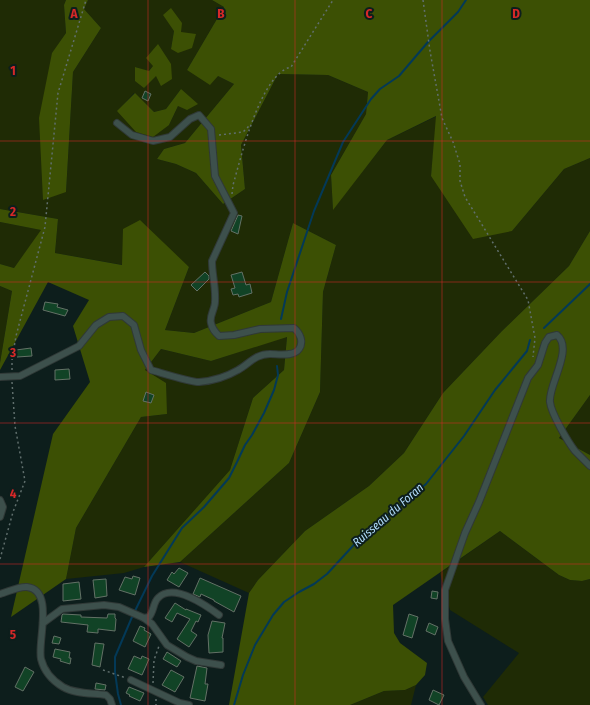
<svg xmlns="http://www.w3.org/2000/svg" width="590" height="705" font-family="'Fira Sans Condensed',sans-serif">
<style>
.green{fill:#1f2b05;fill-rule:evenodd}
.forest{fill:#3c5004}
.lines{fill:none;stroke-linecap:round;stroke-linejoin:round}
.stream{stroke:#033957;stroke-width:2}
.building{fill:#114326;stroke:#637166}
.minor-casing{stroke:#303937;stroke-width:8}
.path{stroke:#606f6d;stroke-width:1.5;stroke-dasharray:2 3;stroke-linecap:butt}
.minor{stroke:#3d504c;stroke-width:6}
.grid{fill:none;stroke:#d62828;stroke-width:1;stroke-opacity:0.55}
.labels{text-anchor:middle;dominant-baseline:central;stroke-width:4;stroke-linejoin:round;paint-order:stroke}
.water-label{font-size:12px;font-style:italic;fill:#afd9f7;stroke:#0d1e1c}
.grid-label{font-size:13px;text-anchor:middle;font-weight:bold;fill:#d62828;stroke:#0d1e1c;stroke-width:4;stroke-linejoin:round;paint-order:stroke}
</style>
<rect width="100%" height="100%" fill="#0d1e1c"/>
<g class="green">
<path d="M0 0H66L64 5 66 33 52 54 66 192 73 72 101 28 84 9 88 0H212L224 7 187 70 218 76 234 84 185 143 164 149 157 159 176 164 196 173 223 204 245 189 241 145 278 74 328 75 368 92 366 114 331 175 333 209 387 140 437 116 431 176 512 231 564 169 590 158V231L569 266 502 331 443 393 404 453 369 486 305 531 258 580 249 593 180 562 289 463 320 392 323 292 336 245 293 223 271 302 194 333 165 330 189 267 123 229V265L55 253 58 219 0 209ZM174 31 181 32 171 49ZM153 66 144 88 136 67 148 72ZM181 89 178 106 169 125 118 111 134 93 154 112 166 109Z"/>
<polygon points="0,222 42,230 14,268 0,264"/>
<polygon points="0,286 12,291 0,363"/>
<polygon points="287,336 284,370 253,398 230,470 144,567 124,573 66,579 76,528 141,417 167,414 145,370 161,349 211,361"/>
<polygon points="590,395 590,455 559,438"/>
<polygon points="500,531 559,575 570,580 582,581 590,579 590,705 488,705 483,697 519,653 450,610 440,573"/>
<polygon points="416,685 411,705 350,705 384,691 405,690"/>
</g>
<g class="forest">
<polygon points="66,0 88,0 84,9 101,28 73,72 66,192 43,200 39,118 52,53 66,33 64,5"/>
<polygon points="212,0 590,0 590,158 564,169 512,231 473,239 431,176 436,116 387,140 333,210 331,175 366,114 368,92 328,75 278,74 241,145 245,189 223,204 196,173 176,164 157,159 164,149 185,143 234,84 218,76 210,85 187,70 224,7"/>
<polygon points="171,8 182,23 181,32 196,34 192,48 178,53 171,49 174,31 163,15"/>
<polygon points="158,44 171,64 172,79 161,86 156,76 144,88 135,81 135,67 149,71 153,66 146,58"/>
<polygon points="181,89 198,104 187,110 178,106 169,125 153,137 136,132 117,111 135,93 154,112 166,109"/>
<polygon points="0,209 58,219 55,253 122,265 123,229 140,220 189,267 165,330 194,333 271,302 293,223 336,245 323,292 320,392 289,463 180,562 144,567 230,470 253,398 284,370 287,337 211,361 161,349 145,370 166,383 167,414 141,417 76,528 66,579 11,617 53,434 90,382 73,326 89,300 48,282 0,370 0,363 12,291 0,286 0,264 14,268 41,230 0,222"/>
<polygon points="590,231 590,395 559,438 590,455 590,579 582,581 570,580 559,575 500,531 393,605 394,633 400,643 427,663 425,675 416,685 405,690 384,691 350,705 229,705 249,593 258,580 305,531 369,486 404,453 443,393 502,331 569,266"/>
</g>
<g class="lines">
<g class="stream">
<polyline points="281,319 287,292 314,211 343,142 371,99 380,89 399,76 428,42 458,12 466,0"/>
<polyline points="544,328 590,284"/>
<polyline points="121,705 118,694 115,672 115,657 132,617 152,576 182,528 204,507 229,478 237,462 245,445 252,435 264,413 274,390 278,375 277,366"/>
<polyline points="234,705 243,675 255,645 273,615 284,602 299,592 314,584 327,574 363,535 426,484 464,436 495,390 527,351 530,340"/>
</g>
</g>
<g class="building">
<polygon points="145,91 151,94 148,101 142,98"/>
<polygon points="238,215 242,216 238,234 231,231"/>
<polygon points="205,272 209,276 209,279 197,291 191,285"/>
<polygon points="242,272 246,285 250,284 252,293 239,297 238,294 233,295 231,289 235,288 231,275"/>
<polygon points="45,302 58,304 57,307 68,310 65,316 43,310"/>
<polygon points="31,348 32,356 17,357 16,350"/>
<polygon points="69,369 70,379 55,380 55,370"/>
<polygon points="146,392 154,395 151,403 143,401"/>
<polygon points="179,568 188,573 179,587 167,580 172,572 174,574"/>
<polygon points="133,576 140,578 135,595 119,590 125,577 132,579"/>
<polygon points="200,578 241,596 234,612 214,601 214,600 201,594 200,597 193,594"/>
<polygon points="106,579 107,596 95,598 93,580"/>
<polygon points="79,582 81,599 63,601 63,584"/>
<polygon points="432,591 438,592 437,599 431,598"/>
<polygon points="175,603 186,610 186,609 201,615 198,622 196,621 191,631 197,635 189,647 177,639 190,619 177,613 172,622 165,618"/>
<polygon points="63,614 81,615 81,617 107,618 108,614 115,614 115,618 116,619 115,631 98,629 98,633 87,632 88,625 61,622 62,615"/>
<polygon points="409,614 418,617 412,638 403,635"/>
<polygon points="212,621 225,623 222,638 223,638 223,652 209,653 208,635"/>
<polygon points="429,623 438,627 435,635 426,631"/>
<polygon points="140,626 145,628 144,630 151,634 145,647 133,641"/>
<polygon points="54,636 61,638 59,644 52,643"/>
<polygon points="95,643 104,644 100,667 92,665"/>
<polygon points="55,649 70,652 69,658 71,658 70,664 60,661 61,659 53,657"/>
<polygon points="167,652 181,661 177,667 163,659"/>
<polygon points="134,656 141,659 142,656 149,659 142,675 128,669"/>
<polygon points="197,666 207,668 205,684 208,684 205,701 190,698"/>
<polygon points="25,667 34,672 23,691 15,687"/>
<polygon points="171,670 184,677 175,692 162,685"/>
<polygon points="96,683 106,685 105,690 95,689"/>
<polygon points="129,687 144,693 140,701 129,696 130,695 126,693"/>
<polygon points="433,690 444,695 439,705 429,700"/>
</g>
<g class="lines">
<defs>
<g id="minor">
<path d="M0 377 20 376 79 346 96 325 109 317 123 316 134 325 141 350 151 370C162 373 190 382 199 382 212 381 226 377 238 370 249 364 255 354 270 354 278 354 294 357 299 349 304 342 300 333 294 328L260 329 234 335 219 336C215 332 212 329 211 323 209 316 215 309 215 302 216 286 212 275 212 261L234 213 215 176 211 129 199 115 190 119 170 137 153 141 132 135 117 123"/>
<polyline points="0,500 3,507 0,517"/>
<path d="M0 594C8 592 19 586 27 587 55 590 37 642 41 659 44 671 53 681 63 687 75 694 92 693 106 695L110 699 112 705"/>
<path d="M144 618 149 617C154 611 153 603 158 598 173 582 207 606 219 615"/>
<polyline points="43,623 62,609 104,605 119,607 144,618 152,624 167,645 187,657 196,661 221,665"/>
<polyline points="131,680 180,703 189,705"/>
<path d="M481 705 464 677 448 641 445 619V590L465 533 479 502 528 378 538 365 545 343 549 337 557 335C574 349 548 385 550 402 551 413 568 442 575 451 580 456 585 461 590 466"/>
</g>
</defs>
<use href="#minor" class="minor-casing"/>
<g class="path">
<polyline points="423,0 430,51 442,118 453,142 460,164 460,181 465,197 528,300 535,338 533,357"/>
<polyline points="219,135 243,132 250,125"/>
<path d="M232 194 233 185C241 158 260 74 291 67L333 0"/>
<polyline points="12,370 12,360 16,336 45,227 58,93 86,0"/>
<polyline points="0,559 13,512 25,481 15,426 12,382"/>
<polyline points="103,670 126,678"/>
<polyline points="153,683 154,660 159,646"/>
<polyline points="156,699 156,705"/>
</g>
<use href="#minor" class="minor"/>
</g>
<path class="grid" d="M148 0V705M295 0V705M442 0V705M0 141H590M0 282H590M0 423H590M0 564H590"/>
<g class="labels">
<g class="water-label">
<text transform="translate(388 515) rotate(-41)">Ruisseau du Foran</text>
</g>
</g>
<g class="grid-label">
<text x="74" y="18">A</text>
<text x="221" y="18">B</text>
<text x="369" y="18">C</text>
<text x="516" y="18">D</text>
<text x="13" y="75">1</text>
<text x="13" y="216">2</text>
<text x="13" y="357">3</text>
<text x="13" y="498">4</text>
<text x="13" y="639">5</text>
</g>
</svg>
